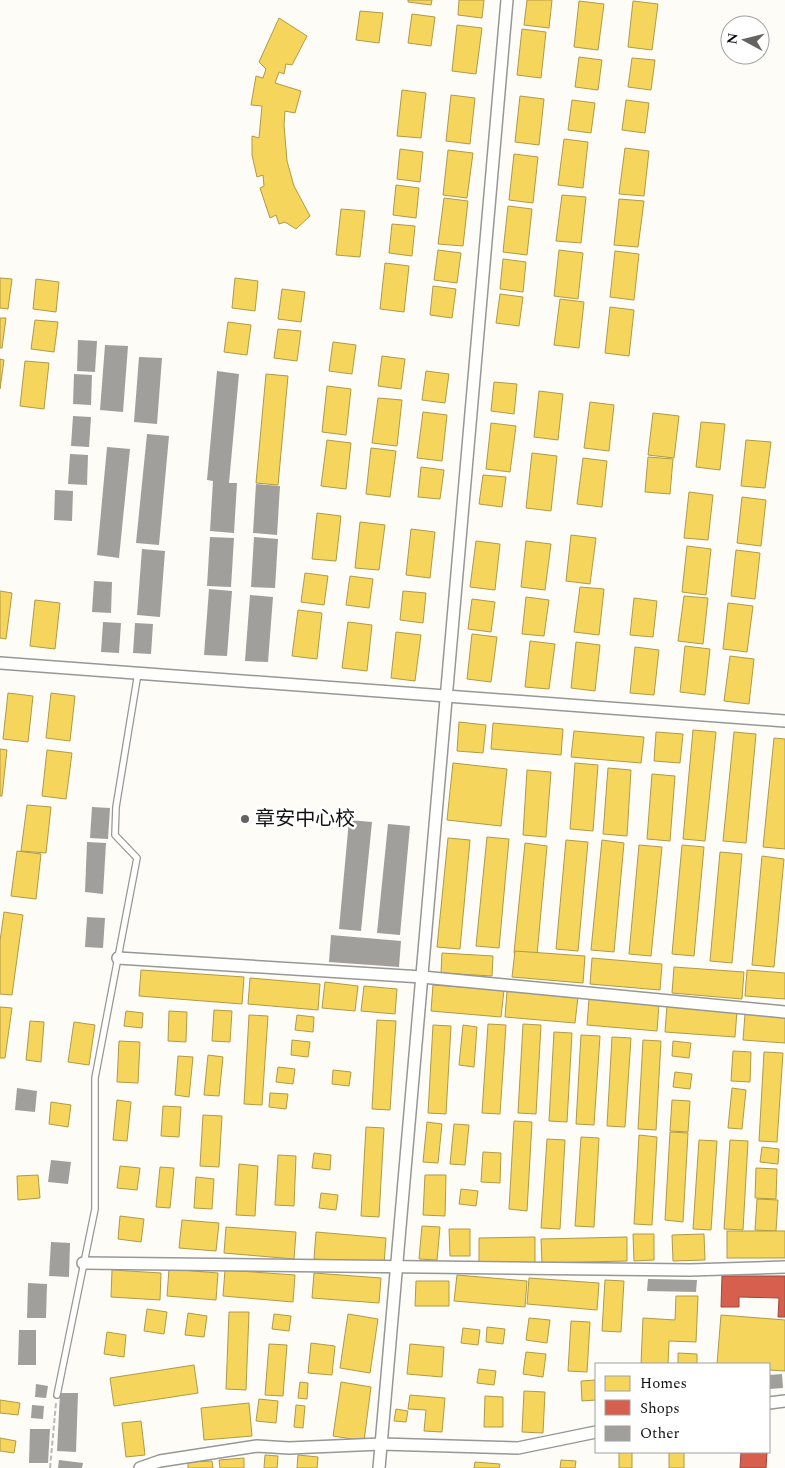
<svg xmlns="http://www.w3.org/2000/svg" width="785" height="1468" font-family="Spectral,'Noto Sans SC',serif">
<style>
.homes{fill:#f6d55c;stroke:#b19a46}
.shops{fill:#d6604d;stroke:#9b483b}
.building{fill:#a19f9c}
.lines{fill:none;stroke-linecap:round;stroke-linejoin:round}
.lane-casing{stroke:#979795;stroke-width:8}
.street-casing{stroke:#979795;stroke-width:14}
.path{stroke:#b9b9b8;stroke-width:2;stroke-dasharray:5 2.5;stroke-linecap:butt}
.lane{stroke:#fffffe;stroke-width:5.5}
.street{stroke:#fffffe;stroke-width:11}
.poi-dot{fill:#646362;stroke:#fff;stroke-width:2}
.labels{text-anchor:middle;dominant-baseline:central;stroke-width:5;stroke-linejoin:round;paint-order:stroke}
.poi-label{font-size:20px;fill:#111;stroke:#fff;text-anchor:start}
</style>
<rect width="100%" height="100%" fill="#fdfcf7"/>
<g class="homes">
<polygon points="408,0 432,0 431,5 408,2"/>
<polygon points="459,0 484,0 482,18 458,15"/>
<polygon points="527,0 552,0 549,28 524,25"/>
<polygon points="579,1 604,4 598,50 574,47"/>
<polygon points="633,1 658,4 652,50 628,47"/>
<polygon points="360,11 383,13 379,43 356,40"/>
<polygon points="412,14 435,17 431,46 408,43"/>
<polygon points="279,18 307,36 292,65 286,64 284,74 279,72 275,83 301,91 295,113 285,111 284,125 287,161 294,186 310,216 296,229 285,222 279,224 276,215 270,218 260,188 264,186 263,175 257,177 252,155 252,136 259,138 262,106 251,105 256,76 263,78 266,69 259,62"/>
<polygon points="457,25 482,28 476,74 452,71"/>
<polygon points="522,29 546,32 541,78 517,75"/>
<polygon points="579,57 602,60 598,90 575,87"/>
<polygon points="632,58 655,60 651,90 628,87"/>
<polygon points="402,90 426,93 421,138 397,136"/>
<polygon points="451,95 475,98 470,144 446,141"/>
<polygon points="520,96 544,99 539,145 515,142"/>
<polygon points="572,100 595,103 591,133 568,130"/>
<polygon points="626,100 649,103 645,133 622,130"/>
<polygon points="564,139 588,142 583,188 558,185"/>
<polygon points="625,148 649,151 644,196 619,194"/>
<polygon points="400,149 423,152 420,182 397,179"/>
<polygon points="448,150 473,153 467,198 443,195"/>
<polygon points="514,154 538,157 533,203 509,200"/>
<polygon points="396,185 419,188 416,218 393,215"/>
<polygon points="562,195 586,197 581,243 556,241"/>
<polygon points="444,198 468,201 463,246 438,244"/>
<polygon points="619,199 644,201 638,247 614,245"/>
<polygon points="508,206 532,209 527,255 503,252"/>
<polygon points="341,209 365,211 360,257 336,255"/>
<polygon points="392,224 415,226 412,256 389,253"/>
<polygon points="438,250 461,253 457,283 434,280"/>
<polygon points="559,250 583,253 578,299 554,296"/>
<polygon points="615,251 639,254 634,300 610,297"/>
<polygon points="503,259 526,262 523,292 500,289"/>
<polygon points="385,263 409,266 404,312 380,309"/>
<polygon points="0,278 12,279 8,309 0,308"/>
<polygon points="235,278 258,281 255,311 232,308"/>
<polygon points="36,279 59,282 56,312 33,309"/>
<polygon points="433,286 456,289 452,318 430,315"/>
<polygon points="282,289 305,292 301,322 278,319"/>
<polygon points="500,294 523,297 519,326 496,323"/>
<polygon points="560,299 584,302 579,348 554,345"/>
<polygon points="610,307 634,310 629,356 605,353"/>
<polygon points="0,318 6,318 2,348 0,348"/>
<polygon points="35,320 58,322 54,352 31,349"/>
<polygon points="228,322 251,325 247,355 224,352"/>
<polygon points="278,329 301,331 297,361 274,358"/>
<polygon points="333,342 356,345 352,374 329,371"/>
<polygon points="382,356 405,359 401,389 378,386"/>
<polygon points="0,359 4,360 0,389"/>
<polygon points="25,361 49,363 44,409 20,406"/>
<polygon points="426,371 449,374 445,403 422,400"/>
<polygon points="266,374 288,376 278,485 256,483"/>
<polygon points="494,382 517,384 514,414 491,411"/>
<polygon points="327,386 351,389 346,435 322,432"/>
<polygon points="539,391 563,394 558,440 534,437"/>
<polygon points="378,398 402,400 397,446 372,443"/>
<polygon points="590,402 614,405 609,451 584,448"/>
<polygon points="423,412 447,415 442,461 417,458"/>
<polygon points="653,413 679,416 674,458 648,455"/>
<polygon points="701,422 725,424 720,470 696,467"/>
<polygon points="491,423 516,426 510,472 486,469"/>
<polygon points="327,440 351,443 346,489 321,486"/>
<polygon points="746,440 771,442 765,488 741,486"/>
<polygon points="371,448 396,451 390,497 366,494"/>
<polygon points="532,453 557,456 551,511 526,508"/>
<polygon points="648,457 673,459 670,494 645,492"/>
<polygon points="583,458 607,461 602,507 577,504"/>
<polygon points="421,467 444,470 440,499 418,497"/>
<polygon points="483,475 506,477 502,507 479,504"/>
<polygon points="689,492 713,495 708,540 684,538"/>
<polygon points="742,497 766,500 761,546 737,543"/>
<polygon points="317,513 341,516 336,561 312,559"/>
<polygon points="360,522 385,525 379,570 355,568"/>
<polygon points="411,529 435,532 430,578 406,575"/>
<polygon points="571,535 596,538 590,584 566,581"/>
<polygon points="476,541 500,544 495,590 470,587"/>
<polygon points="526,541 551,544 545,590 521,587"/>
<polygon points="687,546 711,549 706,595 682,592"/>
<polygon points="736,550 760,553 755,599 731,596"/>
<polygon points="305,573 328,576 324,605 301,602"/>
<polygon points="350,576 373,579 369,608 346,605"/>
<polygon points="580,587 604,589 599,635 574,632"/>
<polygon points="0,591 12,593 6,639 0,638"/>
<polygon points="403,591 426,593 423,623 400,620"/>
<polygon points="684,596 708,598 703,644 678,641"/>
<polygon points="526,597 549,600 544,636 522,634"/>
<polygon points="634,598 657,601 653,637 630,635"/>
<polygon points="472,599 495,602 491,632 468,629"/>
<polygon points="35,600 60,603 55,649 30,646"/>
<polygon points="728,603 753,606 747,652 723,649"/>
<polygon points="298,610 322,613 317,659 292,656"/>
<polygon points="348,622 372,625 367,671 342,668"/>
<polygon points="396,632 421,635 415,681 391,678"/>
<polygon points="472,634 497,637 491,682 467,679"/>
<polygon points="530,641 555,644 549,689 525,687"/>
<polygon points="576,642 600,645 595,691 571,688"/>
<polygon points="685,646 710,649 705,695 680,692"/>
<polygon points="635,647 659,650 654,695 630,693"/>
<polygon points="730,656 754,659 749,704 724,701"/>
<polygon points="8,693 33,696 28,742 3,739"/>
<polygon points="51,693 75,696 70,741 46,738"/>
<polygon points="459,722 486,725 483,753 457,751"/>
<polygon points="493,723 563,729 561,755 491,749"/>
<polygon points="693,730 716,732 705,841 683,839"/>
<polygon points="574,731 644,737 641,763 571,757"/>
<polygon points="656,732 683,734 680,763 654,761"/>
<polygon points="734,732 756,734 746,843 723,841"/>
<polygon points="774,738 785,739 785,849 763,847"/>
<polygon points="0,749 7,750 2,796 0,796"/>
<polygon points="47,750 72,753 66,799 42,796"/>
<polygon points="453,763 507,769 501,826 447,820"/>
<polygon points="575,763 598,765 593,831 570,829"/>
<polygon points="608,768 631,770 627,836 603,834"/>
<polygon points="527,770 551,772 546,837 523,835"/>
<polygon points="652,774 675,776 670,841 647,839"/>
<polygon points="27,805 51,807 46,853 21,851"/>
<polygon points="487,837 509,839 499,948 476,946"/>
<polygon points="448,838 470,840 460,949 437,947"/>
<polygon points="566,840 588,842 578,951 556,949"/>
<polygon points="602,840 624,843 614,952 591,950"/>
<polygon points="525,843 547,846 537,955 514,953"/>
<polygon points="639,845 662,847 651,956 629,954"/>
<polygon points="682,845 704,847 694,956 672,954"/>
<polygon points="17,851 41,854 36,899 11,896"/>
<polygon points="720,852 742,854 732,963 710,961"/>
<polygon points="762,856 784,859 774,967 752,965"/>
<polygon points="4,912 23,915 12,995 0,994 0,941"/>
<polygon points="515,951 585,956 583,983 512,977"/>
<polygon points="442,953 493,956 492,976 441,973"/>
<polygon points="592,958 662,964 660,990 590,984"/>
<polygon points="674,967 744,972 742,999 672,993"/>
<polygon points="141,970 244,977 242,1004 139,996"/>
<polygon points="747,970 785,973 785,999 745,996"/>
<polygon points="250,978 320,984 318,1010 248,1004"/>
<polygon points="325,982 358,986 355,1011 322,1008"/>
<polygon points="433,985 504,990 501,1017 431,1011"/>
<polygon points="364,986 397,989 395,1014 361,1011"/>
<polygon points="507,991 578,997 575,1023 505,1017"/>
<polygon points="589,999 659,1004 657,1031 587,1025"/>
<polygon points="667,1005 737,1011 735,1037 665,1032"/>
<polygon points="0,1007 12,1008 5,1058 0,1058"/>
<polygon points="214,1010 232,1011 230,1042 212,1041"/>
<polygon points="126,1011 143,1013 142,1028 124,1026"/>
<polygon points="169,1011 187,1012 186,1042 168,1041"/>
<polygon points="745,1014 785,1017 785,1043 743,1040"/>
<polygon points="249,1015 268,1016 262,1105 244,1104"/>
<polygon points="297,1015 314,1017 313,1032 295,1030"/>
<polygon points="377,1020 396,1021 390,1110 372,1109"/>
<polygon points="30,1021 44,1022 41,1062 26,1060"/>
<polygon points="74,1022 95,1025 89,1065 68,1062"/>
<polygon points="488,1024 506,1025 500,1114 482,1113"/>
<polygon points="523,1024 541,1025 536,1114 518,1113"/>
<polygon points="433,1025 451,1026 446,1114 428,1113"/>
<polygon points="463,1025 477,1027 474,1067 459,1065"/>
<polygon points="554,1032 572,1033 567,1122 549,1121"/>
<polygon points="581,1035 600,1036 594,1125 576,1124"/>
<polygon points="612,1037 631,1038 625,1127 607,1126"/>
<polygon points="292,1040 310,1042 308,1057 291,1055"/>
<polygon points="643,1040 661,1041 656,1130 638,1129"/>
<polygon points="119,1041 140,1042 138,1083 117,1082"/>
<polygon points="673,1041 691,1043 689,1058 672,1056"/>
<polygon points="733,1051 751,1052 750,1082 731,1081"/>
<polygon points="764,1052 783,1053 777,1142 759,1141"/>
<polygon points="208,1055 223,1057 219,1096 204,1095"/>
<polygon points="178,1056 193,1057 189,1097 175,1095"/>
<polygon points="278,1067 295,1069 293,1084 276,1082"/>
<polygon points="333,1070 351,1072 349,1086 332,1084"/>
<polygon points="675,1072 692,1074 690,1089 673,1087"/>
<polygon points="732,1088 746,1090 742,1129 728,1128"/>
<polygon points="270,1093 288,1094 286,1109 269,1107"/>
<polygon points="117,1100 131,1102 127,1141 113,1140"/>
<polygon points="672,1100 690,1101 688,1132 670,1131"/>
<polygon points="51,1102 71,1105 68,1127 49,1124"/>
<polygon points="163,1106 181,1107 179,1137 161,1136"/>
<polygon points="203,1115 222,1116 219,1167 200,1166"/>
<polygon points="514,1121 532,1122 527,1211 509,1209"/>
<polygon points="427,1122 442,1124 438,1163 423,1162"/>
<polygon points="454,1124 469,1125 465,1165 450,1164"/>
<polygon points="366,1127 384,1128 379,1217 361,1216"/>
<polygon points="670,1132 688,1133 683,1222 665,1220"/>
<polygon points="639,1135 657,1137 652,1225 634,1224"/>
<polygon points="581,1137 599,1138 594,1227 575,1226"/>
<polygon points="547,1139 565,1140 560,1229 541,1228"/>
<polygon points="699,1140 717,1141 711,1230 693,1229"/>
<polygon points="730,1140 748,1141 743,1230 724,1229"/>
<polygon points="762,1147 779,1149 778,1164 760,1162"/>
<polygon points="483,1152 501,1153 500,1183 481,1182"/>
<polygon points="314,1153 331,1155 330,1170 312,1168"/>
<polygon points="278,1155 296,1156 294,1206 275,1205"/>
<polygon points="239,1164 258,1166 255,1216 236,1215"/>
<polygon points="120,1166 140,1168 137,1190 117,1188"/>
<polygon points="160,1167 174,1168 170,1208 156,1207"/>
<polygon points="756,1168 777,1169 776,1199 755,1198"/>
<polygon points="38,1175 40,1198 18,1200 17,1176"/>
<polygon points="425,1175 446,1175 445,1216 423,1215"/>
<polygon points="196,1177 214,1179 212,1209 194,1208"/>
<polygon points="461,1189 478,1191 476,1206 459,1204"/>
<polygon points="321,1193 338,1195 336,1210 319,1208"/>
<polygon points="757,1199 778,1200 776,1231 755,1230"/>
<polygon points="120,1216 144,1219 141,1242 118,1239"/>
<polygon points="182,1220 219,1223 216,1251 179,1248"/>
<polygon points="422,1226 440,1227 437,1260 419,1259"/>
<polygon points="226,1227 296,1232 294,1259 224,1253"/>
<polygon points="449,1229 470,1229 470,1256 450,1256"/>
<rect x="727" y="1231" width="58" height="27"/>
<polygon points="316,1232 386,1238 384,1264 314,1259"/>
<polygon points="633,1234 654,1234 654,1260 634,1261"/>
<polygon points="704,1234 705,1260 673,1261 672,1235"/>
<polygon points="535,1237 535,1265 479,1265 479,1238"/>
<polygon points="627,1237 627,1261 542,1263 541,1239"/>
<polygon points="169,1269 218,1273 216,1300 167,1296"/>
<polygon points="112,1270 161,1273 160,1300 111,1297"/>
<polygon points="225,1270 295,1275 293,1302 223,1296"/>
<polygon points="314,1273 381,1278 379,1303 312,1298"/>
<polygon points="457,1275 527,1281 525,1307 454,1301"/>
<polygon points="529,1278 599,1283 597,1310 527,1304"/>
<polygon points="605,1280 624,1281 621,1332 602,1331"/>
<polygon points="416,1281 449,1281 449,1306 415,1306"/>
<polygon points="676,1296 698,1296 696,1342 669,1341 668,1364 641,1364 643,1318 675,1320"/>
<polygon points="147,1309 167,1312 164,1334 144,1331"/>
<polygon points="229,1312 249,1312 246,1390 226,1389"/>
<polygon points="188,1313 207,1316 204,1337 185,1335"/>
<polygon points="274,1314 291,1316 289,1331 272,1329"/>
<polygon points="348,1314 378,1319 370,1373 340,1368"/>
<polygon points="721,1315 785,1320 785,1371 769,1370 769,1364 717,1364"/>
<polygon points="529,1318 550,1320 547,1343 526,1340"/>
<polygon points="571,1321 590,1322 587,1372 568,1371"/>
<polygon points="487,1327 505,1329 503,1344 486,1342"/>
<polygon points="463,1328 480,1330 478,1345 461,1343"/>
<polygon points="107,1332 126,1335 124,1357 104,1354"/>
<polygon points="311,1343 335,1346 332,1375 308,1373"/>
<polygon points="269,1344 287,1345 283,1396 265,1395"/>
<polygon points="410,1344 444,1347 442,1377 407,1374"/>
<polygon points="526,1352 546,1354 543,1377 523,1374"/>
<polygon points="678,1353 697,1354 697,1364 678,1364"/>
<polygon points="194,1365 198,1393 114,1406 110,1378"/>
<polygon points="479,1369 496,1371 494,1385 477,1383"/>
<polygon points="596,1380 596,1400 582,1401 581,1381"/>
<polygon points="300,1382 308,1383 307,1399 298,1398"/>
<polygon points="341,1382 371,1387 364,1441 333,1436"/>
<polygon points="524,1391 545,1392 543,1433 522,1432"/>
<polygon points="410,1395 445,1398 442,1432 424,1431 426,1410 408,1409"/>
<polygon points="485,1396 503,1397 503,1427 484,1427"/>
<polygon points="259,1399 278,1401 276,1423 256,1421"/>
<polygon points="0,1400 20,1403 18,1415 0,1413"/>
<polygon points="249,1403 252,1436 204,1440 201,1408"/>
<polygon points="296,1405 305,1406 303,1428 294,1427"/>
<polygon points="396,1409 408,1411 406,1422 394,1421"/>
<polygon points="141,1421 145,1455 126,1457 122,1423"/>
<polygon points="0,1438 16,1441 14,1453 0,1451"/>
<rect x="619" y="1452" width="13" height="16"/>
<rect x="669" y="1452" width="15" height="16"/>
<polygon points="265,1455 278,1456 277,1468 264,1468"/>
<polygon points="298,1455 318,1457 317,1468 297,1468"/>
<polygon points="244,1458 244,1468 220,1468 219,1460"/>
<polygon points="561,1460 576,1461 575,1468 560,1468"/>
<polygon points="212,1461 213,1468 188,1468 188,1462"/>
<polygon points="475,1462 500,1464 499,1468 474,1468"/>
</g>
<g class="shops">
<polygon points="722,1276 785,1276 785,1317 778,1317 779,1298 739,1297 739,1307 721,1307"/>
<polygon points="741,1452 767,1452 766,1468 740,1468"/>
</g>
<g class="building">
<polygon points="78,340 97,341 95,372 77,371"/>
<polygon points="105,345 128,346 123,412 100,410"/>
<polygon points="139,357 162,358 157,424 134,422"/>
<polygon points="217,371 239,374 229,483 237,483 234,533 210,531 213,481 207,480"/>
<polygon points="74,374 92,375 91,405 73,404"/>
<polygon points="73,416 91,417 89,447 71,446"/>
<polygon points="147,434 169,436 159,545 136,543"/>
<polygon points="107,447 130,449 119,558 97,555"/>
<polygon points="70,454 88,455 87,485 68,484"/>
<polygon points="256,484 280,486 277,535 253,533"/>
<polygon points="55,490 73,491 72,521 54,520"/>
<polygon points="210,537 234,538 231,587 207,586"/>
<polygon points="254,537 278,539 275,588 251,587"/>
<polygon points="142,549 165,551 160,617 137,615"/>
<polygon points="94,581 112,582 111,613 92,612"/>
<polygon points="209,589 232,591 227,656 204,655"/>
<polygon points="250,595 273,597 268,662 245,661"/>
<polygon points="103,622 121,623 119,653 101,652"/>
<polygon points="135,623 153,624 151,654 133,653"/>
<polygon points="92,807 110,808 108,839 90,838"/>
<polygon points="349,820 372,822 361,931 339,929"/>
<polygon points="388,824 410,826 400,935 377,933"/>
<polygon points="87,842 106,843 103,894 85,892"/>
<polygon points="87,917 105,918 103,948 85,947"/>
<polygon points="331,935 401,941 399,967 329,962"/>
<polygon points="17,1088 37,1091 35,1112 15,1110"/>
<polygon points="51,1160 71,1162 68,1184 48,1182"/>
<polygon points="51,1242 70,1243 69,1277 49,1276"/>
<polygon points="648,1279 697,1280 696,1292 647,1291"/>
<polygon points="28,1283 47,1284 46,1318 27,1318"/>
<polygon points="19,1330 36,1330 36,1365 18,1365"/>
<polygon points="782,1374 783,1388 769,1389 769,1375"/>
<polygon points="36,1384 48,1386 46,1398 35,1397"/>
<polygon points="60,1393 78,1393 76,1452 57,1451"/>
<polygon points="32,1405 44,1406 43,1419 31,1418"/>
<polygon points="30,1429 50,1429 48,1463 29,1463"/>
<polygon points="59,1460 83,1463 82,1468 58,1468"/>
</g>
<g class="lines">
<defs>
<polyline id="lane" points="57,1395 95,1209 95,1078 137,858 115,835 116,807 138,673"/>
<g id="street">
<polyline points="0,663 785,721"/>
<polyline points="118,958 422,977 785,1012"/>
<polyline points="83,1263 690,1270 785,1267"/>
<polyline points="769,1403 785,1401"/>
<polyline points="140,1468 160,1461 257,1446 289,1448 381,1444 518,1448 596,1432"/>
<polyline points="379,1468 507,0"/>
</g>
</defs>
<use href="#lane" class="lane-casing"/>
<use href="#street" class="street-casing"/>
<polyline class="path" points="50,1468 56,1403"/>
<use href="#lane" class="lane"/>
<use href="#street" class="street"/>
</g>
<circle class="poi-dot" cx="245" cy="819" r="5"/>
<g class="labels">
<g class="poi-label">
<text x="255" y="819">章安中心校</text>
</g>
</g>
<rect x="595" y="1363" width="175" height="90" fill="#ffffff" stroke="#a0a0a0"/>
<rect x="605" y="1376" width="25" height="15" fill="#f6d55c" stroke="#a0a0a0"/>
<text x="640" y="1388" font-size="15" fill="#111111">Homes</text>
<rect x="605" y="1400" width="25" height="15" fill="#d6604d" stroke="#a0a0a0"/>
<text x="640" y="1413" font-size="15" fill="#111111">Shops</text>
<rect x="605" y="1426" width="25" height="15" fill="#a19f9c" stroke="#a0a0a0"/>
<text x="640" y="1438" font-size="15" fill="#111111">Other</text>
<g transform="translate(745 40) rotate(277)"><circle r="24" fill="#ffffff" stroke="#a0a0a0"/>
<path d="M0-4L9 19L0 12L-9 19Z" fill="#646362"/>
<text y="-8" font-size="14" font-weight="bold" text-anchor="middle" fill="#111111">N</text>
</g>
</svg>
